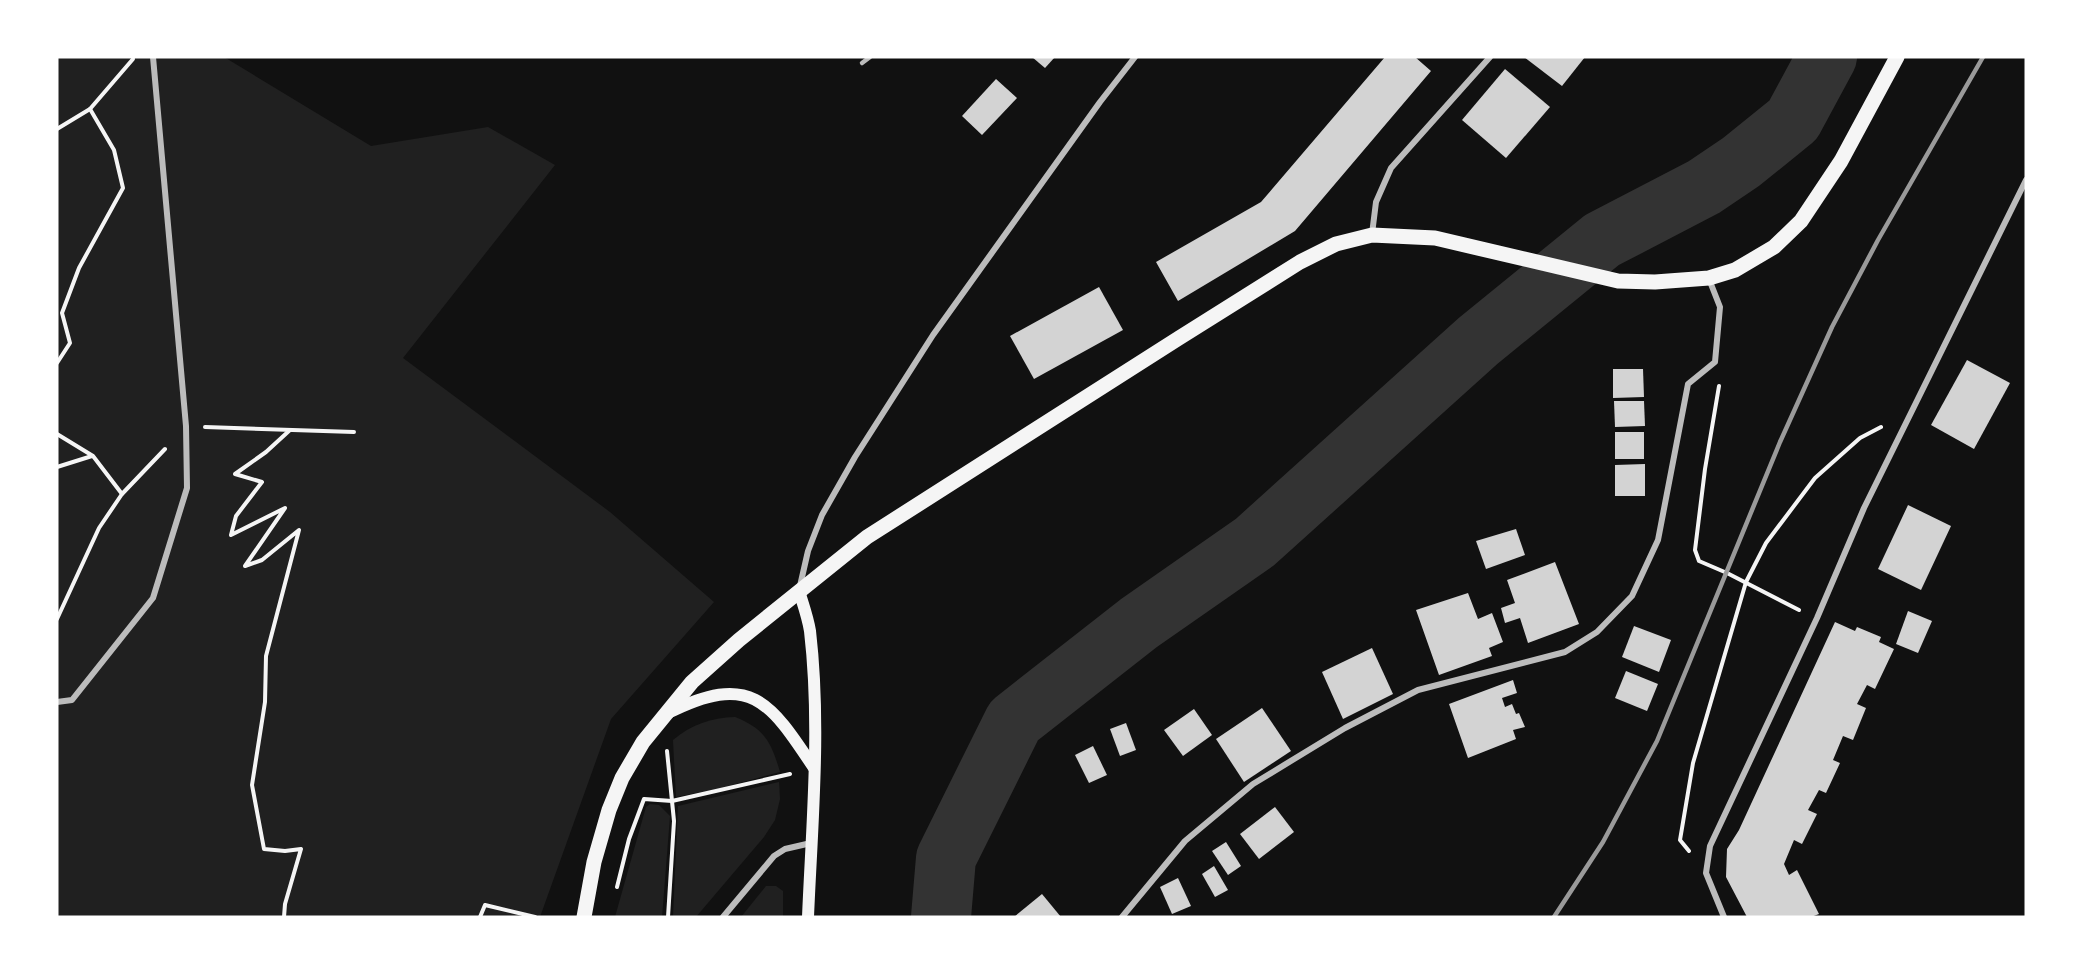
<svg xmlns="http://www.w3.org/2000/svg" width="2083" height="974" font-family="Manrope,sans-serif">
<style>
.green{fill:#202020}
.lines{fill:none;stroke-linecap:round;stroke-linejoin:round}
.river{stroke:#333;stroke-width:60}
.building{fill:#d3d3d3}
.path{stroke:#f5f5f5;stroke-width:4}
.service{stroke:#bcbcbc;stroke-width:4.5}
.minor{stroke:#bcbcbc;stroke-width:6}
.secondary{stroke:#f5f5f5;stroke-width:12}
.primary{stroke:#f5f5f5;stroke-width:15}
.rail{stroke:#9a9a9a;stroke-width:4.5}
</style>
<rect width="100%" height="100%" fill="#111"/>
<g class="green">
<polygon points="57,57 224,57 371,146 488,127 555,165 403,358 610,512 714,602 611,719 540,917 57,917"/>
<path d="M735 717C765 729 771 742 780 772L717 789 676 797 673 740C692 724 711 718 735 717Z"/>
<polygon points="779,782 780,799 775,820 764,837 696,917 673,917 678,806"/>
<polygon points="650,804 659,805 670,816 662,917 615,917 646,807"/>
<polygon points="766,886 776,886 783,891 783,917 741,917"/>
</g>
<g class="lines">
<polyline class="river" points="941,917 946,858 1014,721 1139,623 1255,542 1478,341 1602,240 1704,187 1741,162 1793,120 1827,57"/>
</g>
<g class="building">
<polygon points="1032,57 1055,57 1045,68"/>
<polygon points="1385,57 1415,57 1431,71 1295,231 1178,301 1156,262 1261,202"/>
<polygon points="1524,57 1585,57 1562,86"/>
<polygon points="1505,69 1550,107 1506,158 1462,120"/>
<polygon points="996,79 1017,98 982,135 962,116"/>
<polygon points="1099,287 1123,330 1034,379 1010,336"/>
<polygon points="1967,360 2010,383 1974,449 1931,425"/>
<polygon points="1613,369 1643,369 1644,397 1613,398"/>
<polygon points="1614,401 1644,401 1645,426 1615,427"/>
<rect x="1615" y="432" width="29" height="27"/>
<polygon points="1645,464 1645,496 1615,496 1615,465"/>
<polygon points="1908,505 1951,526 1921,590 1878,569"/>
<polygon points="1516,529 1525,555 1486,569 1476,541"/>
<polygon points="1555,562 1579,624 1528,643 1520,618 1505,623 1501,608 1515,603 1507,580"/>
<polygon points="1468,593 1478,619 1492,613 1503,642 1489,648 1492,656 1439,675 1416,610"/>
<polygon points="1908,611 1932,621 1918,653 1896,644"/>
<polygon points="1835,622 1855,631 1857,627 1881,637 1879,642 1894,649 1875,689 1867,685 1857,704 1866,708 1853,740 1843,736 1833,760 1840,763 1826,793 1819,790 1808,810 1817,814 1802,844 1794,840 1784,864 1789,875 1797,870 1819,914 1811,917 1747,917 1726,877 1727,849 1739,830"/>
<polygon points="1634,626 1671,640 1659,672 1622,657"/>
<polygon points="1372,648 1393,694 1343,719 1322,672"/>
<polygon points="1626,671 1658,684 1647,711 1615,698"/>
<polygon points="1513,680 1517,693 1502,698 1505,707 1512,704 1516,714 1519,713 1525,727 1513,730 1516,739 1468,758 1449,704"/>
<polygon points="1262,708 1291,751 1244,782 1216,739"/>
<polygon points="1194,709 1212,735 1183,756 1164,730"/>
<polygon points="1126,723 1136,750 1120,756 1110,729"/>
<polygon points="1093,746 1107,775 1089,783 1075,755"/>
<polygon points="1275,807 1294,832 1259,859 1240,834"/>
<polygon points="1226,842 1241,866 1228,875 1212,851"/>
<polygon points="1214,866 1228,890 1215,897 1202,874"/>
<polygon points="1178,878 1191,906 1172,914 1160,887"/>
<polygon points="1042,894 1061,917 1014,917"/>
</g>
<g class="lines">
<g class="path">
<polyline points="57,129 90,109 133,59"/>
<polyline points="57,363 70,343 62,313 79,268 123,188 114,150 90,109"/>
<polyline points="1719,386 1705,469 1695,550 1699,561 1727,573 1799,610"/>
<polyline points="205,427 354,432"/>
<polyline points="57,434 93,456 122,494"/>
<polyline points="57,467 92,456"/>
<polyline points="57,619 99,528 122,494 165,449"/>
<polyline points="667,751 674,821 668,917"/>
<polyline points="1689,851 1680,840 1693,763 1746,582 1766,543 1815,478 1860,438 1881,427"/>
<polyline points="617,887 629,839 644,799 672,801 790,774"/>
<polyline points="284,917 285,904 301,849 285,851 264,849 252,785 265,702 266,656 299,530 262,560 245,566 285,508 231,535 236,516 262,482 235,474 266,452 290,430"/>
<polyline points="480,917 485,905 535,917"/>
</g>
<polyline class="service" points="862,63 870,57"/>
<g class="minor">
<polyline points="1372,234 1376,202 1391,168 1490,57"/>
<polyline points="800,586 808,551 822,515 855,457 933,335 1100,102 1135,57"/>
<polyline points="57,702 72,700 153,598 187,488 186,426 153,57"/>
<polyline points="723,917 774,856 785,849 811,843"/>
<polyline points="1122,917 1185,841 1253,784 1345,728 1418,690 1565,652 1597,632 1632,596 1658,540 1688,384 1715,362 1720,307 1709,279"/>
<polyline points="1724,917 1706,873 1710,846 1817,618 1864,508 2026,180"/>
</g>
<g class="secondary">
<path d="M799 591C803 604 808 618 810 631 821 726 812 822 808 917"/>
<path d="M668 713C750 672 769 700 814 768"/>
</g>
<polyline class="primary" points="584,917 594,862 609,810 622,778 643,742 692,682 739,640 867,537 1179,338 1300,262 1336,244 1372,235 1435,238 1618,281 1655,282 1709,278 1735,270 1774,247 1801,221 1841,161 1897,57"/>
<polyline class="rail" points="1554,917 1603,842 1657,741 1780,442 1832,327 1878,240 1983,57"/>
</g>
<rect width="2083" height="974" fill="none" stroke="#ffffff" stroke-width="117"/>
</svg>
